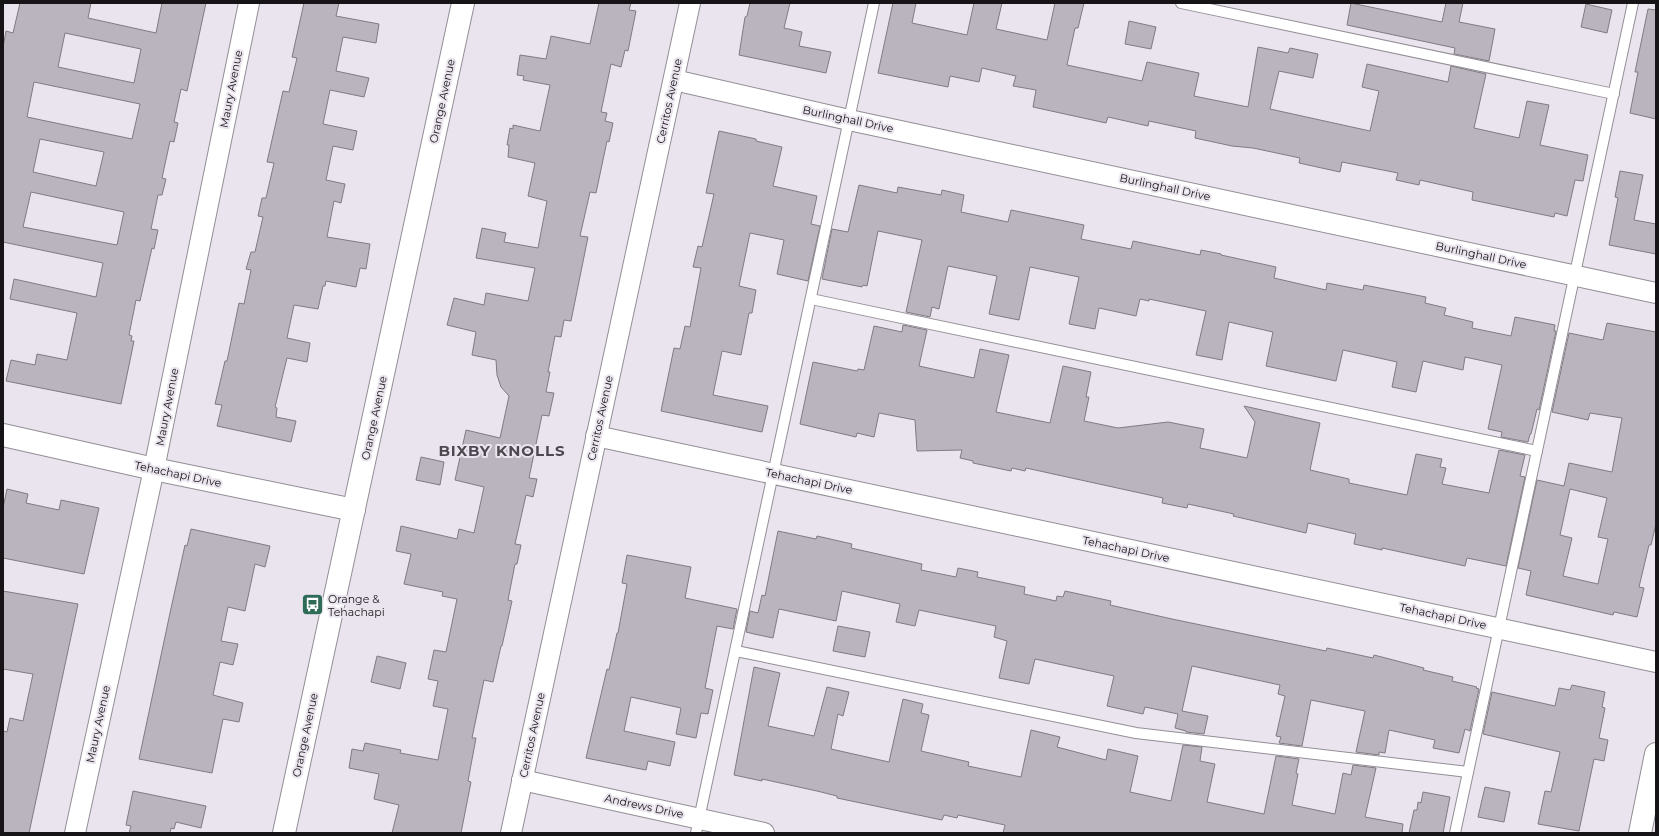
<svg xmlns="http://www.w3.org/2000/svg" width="1659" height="836" font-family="Montserrat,sans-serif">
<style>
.building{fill:#b9b4bd;stroke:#807b83;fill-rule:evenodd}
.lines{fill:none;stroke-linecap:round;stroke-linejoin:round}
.service-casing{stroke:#938e96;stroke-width:12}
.minor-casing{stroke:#938e96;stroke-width:22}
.tertiary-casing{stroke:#938e96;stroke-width:24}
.service{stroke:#fff;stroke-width:10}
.minor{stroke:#fff;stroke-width:20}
.tertiary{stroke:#fff;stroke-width:22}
.labels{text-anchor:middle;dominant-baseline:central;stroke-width:4;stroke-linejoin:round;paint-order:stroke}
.street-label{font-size:11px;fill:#161417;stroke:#eae4ee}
.poi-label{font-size:11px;fill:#161417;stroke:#eae4ee;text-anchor:start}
.district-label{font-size:15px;font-weight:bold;letter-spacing:1px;fill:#4d4850;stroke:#eae4ee}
</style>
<rect width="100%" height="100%" fill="#eae4ee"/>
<g class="building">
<path d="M20 3H91L88 18 156 33 162 3H206L187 91 181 89 174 122 178 123 174 142 170 141 162 178 166 179 162 195H158L151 229 158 230 154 249 152 248 140 301 136 300 129 335 132 336 131 341H134L121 404 6 381 11 360 35 365 37 354 67 360 77 313 10 299 14 279 96 297 103 263 3 242V47L6 31 13 33ZM65 33 141 49 134 83 58 67ZM34 82 140 104 132 139 27 117ZM40 139 104 152 96 186 33 172ZM31 192 124 212 117 245 23 227Z"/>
<polygon points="304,3 339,3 336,16 379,24 376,43 343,37 336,71 369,78 364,97 330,90 323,124 357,131 353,150 333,146 326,180 345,184 341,203 334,201 327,237 370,244 366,269 360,268 356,287 326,281 325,286 323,286 318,309 294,305 287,338 310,343 307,362 287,358 275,407 277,408 276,417 296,421 291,442 217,426 222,405 215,404 225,361 227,361 239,303 244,304 251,270 246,269 251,252 255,252 263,217 258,216 262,198 266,198 274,163 267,162 283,91 289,92 297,58 292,57"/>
<polygon points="599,3 631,3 629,10 636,11 628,51 625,50 621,67 611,64 601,112 607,113 605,121 613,123 609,142 607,141 596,193 590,192 580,236 588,237 571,321 564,320 561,337 555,336 548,372 550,372 546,392 554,393 549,416 542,415 529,478 537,479 533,497 526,495 515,544 521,545 517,564 515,564 508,600 512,601 502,646 501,646 493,682 484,680 472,738 476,738 468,781 471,782 461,833 392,833 399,805 374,799 379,774 349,768 352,749 363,751 365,743 401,750 400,753 438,760 448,709 433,706 438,681 428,679 434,650 446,652 457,599 442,596 443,592 404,584 411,554 396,551 401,526 457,539 459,529 474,533 484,487 455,480 466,430 500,438 509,396 501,387 497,375 496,360 472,355 476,332 447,325 454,298 484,305 486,293 528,301 535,268 476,258 482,228 506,233 504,242 538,248 547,201 528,196 535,163 508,157 509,145 507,145 510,128 513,129 513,125 540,131 550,85 523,80 524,76 517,75 520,55 546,59 551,36 590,44"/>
<polygon points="750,3 790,3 784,28 802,32 799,46 831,52 826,73 739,55 745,17 747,16"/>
<polygon points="893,3 916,3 912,23 967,35 974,3 1002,3 996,29 1047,40 1055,3 1084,3 1078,28 1075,28 1067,65 1142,81 1147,62 1199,73 1194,96 1248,107 1258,47 1288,53 1290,48 1318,54 1313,78 1279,71 1270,109 1370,131 1379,91 1362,87 1367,64 1448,82 1451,66 1486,74 1474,128 1519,138 1527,101 1549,105 1540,145 1588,155 1583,181 1575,180 1567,216 1555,213 1554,217 1472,200 1473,192 1420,180 1419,185 1396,180 1398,173 1342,162 1340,172 1299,163 1300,158 1253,148 1232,146 1195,138 1196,131 1149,121 1148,126 1108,117 1106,123 1033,107 1036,90 1013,86 1016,76 982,68 979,82 950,76 948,87 878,73"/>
<polygon points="1351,3 1442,22 1446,3 1463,3 1459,22 1495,29 1489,61 1454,54 1455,48 1347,25"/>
<polygon points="1586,4 1612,10 1607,33 1581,27"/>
<polygon points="1648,9 1656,10 1656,119 1630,113 1638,72 1635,72"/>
<polygon points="1129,21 1156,27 1151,49 1125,44"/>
<polygon points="719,131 756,139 756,141 782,147 773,186 817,196 811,224 820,226 808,281 777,274 784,240 750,233 739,286 756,290 752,313 749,313 741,355 722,351 713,395 768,406 762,432 661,411 674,348 680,349 685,326 690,327 701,268 693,267 698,246 702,247 714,194 706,193"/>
<polygon points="1620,171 1643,175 1634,220 1656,224 1656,254 1609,245 1618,198 1615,197"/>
<polygon points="859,185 897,193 898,187 941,195 942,190 964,195 961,212 1008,222 1011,210 1084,225 1081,239 1131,249 1133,241 1200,255 1201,250 1221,254 1221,255 1276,267 1274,278 1326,290 1327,283 1363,290 1364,285 1426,297 1425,303 1446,308 1444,315 1473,322 1472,328 1511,336 1515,317 1555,325 1554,331 1556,331 1539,410 1537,409 1531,434 1530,434 1528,442 1501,437 1502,432 1488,429 1502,365 1465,357 1463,370 1423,361 1416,392 1392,387 1397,362 1343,350 1336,381 1266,366 1273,332 1229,322 1222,360 1196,355 1206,311 1149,299 1149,301 1140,299 1136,316 1099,308 1095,329 1069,324 1079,277 1030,267 1019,320 989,314 997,276 948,266 939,309 932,307 930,317 906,312 922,240 878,231 867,286 863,285 862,287 822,279 832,229 848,232"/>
<path d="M1607 323 1656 332V524L1651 545H1649L1639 587 1644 588 1637 617 1614 612 1613 615 1526 595 1531 571 1518 568 1537 480 1564 486 1569 463 1612 472 1622 418 1590 413 1588 420 1552 412 1569 333 1603 340ZM1570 489 1607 498 1598 537 1608 539 1598 584 1563 576 1572 538 1560 535Z"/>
<polygon points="903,325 927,330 919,366 974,378 980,349 1009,355 996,412 1050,423 1063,366 1091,372 1086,397 1089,397 1084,421 1118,428 1168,422 1204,429 1200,448 1247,458 1255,422 1244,406 1320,423 1310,470 1349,479 1349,483 1407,495 1416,454 1442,459 1440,467 1446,468 1442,484 1489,493 1499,450 1525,455 1520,476 1525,477 1506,566 1467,558 1465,566 1382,548 1382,550 1354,544 1356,534 1308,523 1306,533 1233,516 1234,514 1188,504 1187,508 1162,503 1163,498 1026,468 1025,471 1012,468 1011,471 973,463 973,461 960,458 962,450 917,451 915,420 879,413 874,437 857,433 856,437 800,424 813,362 857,371 858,369 864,370 874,326 902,332"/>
<polygon points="421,457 444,462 440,485 416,480"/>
<polygon points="7,489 28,494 26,503 59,510 61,500 99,508 84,574 3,558 3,508"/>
<polygon points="191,529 270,546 265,567 255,564 245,611 228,607 221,641 238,644 233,665 220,662 213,695 243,703 239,722 223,719 212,773 139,759 170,613 185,545 187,546"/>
<polygon points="778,531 816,539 817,536 852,544 851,548 922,564 921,570 956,577 958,568 978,572 977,577 1025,587 1024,594 1056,601 1057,596 1063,597 1065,591 1111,601 1110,605 1172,619 1326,651 1327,648 1373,658 1374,655 1424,668 1423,670 1453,677 1452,681 1477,687 1476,688 1479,689 1470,731 1465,729 1459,753 1433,748 1435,740 1389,730 1385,753 1379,752 1379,755 1356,752 1365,711 1311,700 1302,746 1279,743 1281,737 1276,736 1285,696 1278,694 1280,685 1192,666 1182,711 1208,716 1204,734 1186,732 1186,731 1175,728 1178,714 1145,707 1143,714 1107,706 1114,676 1035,659 1029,684 999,678 1007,641 994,637 996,626 919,610 915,626 896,622 900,604 842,591 836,621 779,609 773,638 754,634 746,632 750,611 758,613 762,595 765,596"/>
<polygon points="627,555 691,567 685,598 737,609 733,629 717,626 705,688 713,690 708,714 701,713 696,738 676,734 681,708 631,697 624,731 675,742 670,766 648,761 646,770 586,758 607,669 609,670 617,633 618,633 627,584 622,583"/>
<polygon points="3,591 78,604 29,833 3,833 3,731 7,732 10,718 23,721 33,674 3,669"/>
<polygon points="838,626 870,632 865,657 833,651"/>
<polygon points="377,656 406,663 400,689 371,682"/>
<polygon points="754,667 780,673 768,726 814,736 827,687 849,692 843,716 838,714 831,749 889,762 903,699 923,704 921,713 929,715 921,751 969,762 968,766 1021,777 1031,730 1060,737 1057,747 1106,760 1108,749 1138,756 1130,792 1171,801 1183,745 1202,747 1200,761 1215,764 1207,802 1264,814 1276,756 1299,759 1296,773 1298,774 1292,805 1335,814 1343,773 1351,775 1353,765 1376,768 1365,817 1403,824 1402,833 1003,833 1005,825 958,815 957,818 944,815 942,820 837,798 837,796 817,791 762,779 762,781 734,775"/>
<polygon points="1572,685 1605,692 1602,707 1605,708 1599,738 1608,740 1604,761 1594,759 1579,831 1538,824 1545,791 1551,792 1560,752 1483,734 1492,692 1555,706 1559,688 1570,690"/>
<polygon points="1485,787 1510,792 1504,822 1478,817"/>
<polygon points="133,791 206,806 201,828 176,822 174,829 171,828 170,833 129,833 131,826 126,825"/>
<polygon points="1423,792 1450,797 1443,833 1409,833 1414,810 1417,810 1418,802 1421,803"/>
</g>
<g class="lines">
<defs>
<g id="service">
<polyline points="1181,3 1614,94"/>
<polyline points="811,299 1537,451"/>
<polyline points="736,651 1136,733 1468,772"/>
<polyline points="696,833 874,3"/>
<polyline points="1455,833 1633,3"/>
</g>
<g id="minor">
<polyline points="674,80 849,120 1656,293"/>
<polyline points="596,436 1656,662"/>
<polyline points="522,780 764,833"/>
<polyline points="75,833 154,469 249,3"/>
<polyline points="511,833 690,3"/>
</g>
<g id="tertiary">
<polyline points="3,435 154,469 354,510"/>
<polyline points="284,833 463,3"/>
<polyline points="1640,833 1656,754"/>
</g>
</defs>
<use href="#service" class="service-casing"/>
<use href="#minor" class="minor-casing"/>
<use href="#tertiary" class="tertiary-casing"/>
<use href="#service" class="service"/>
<use href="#minor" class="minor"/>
<use href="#tertiary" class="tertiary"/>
</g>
<defs>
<symbol id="bus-square" viewBox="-11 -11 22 22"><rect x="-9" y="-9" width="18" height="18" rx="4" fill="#2e6c58" stroke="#eae4ee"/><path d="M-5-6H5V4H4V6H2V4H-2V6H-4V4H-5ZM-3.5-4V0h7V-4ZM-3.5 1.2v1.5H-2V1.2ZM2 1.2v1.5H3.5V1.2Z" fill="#fff"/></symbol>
</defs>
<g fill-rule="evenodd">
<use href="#bus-square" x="300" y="592" width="25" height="25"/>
</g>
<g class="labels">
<g class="street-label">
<text transform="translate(231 89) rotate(-79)">Maury Avenue</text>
<text transform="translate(442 101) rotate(-78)">Orange Avenue</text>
<text transform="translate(669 101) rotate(-78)">Cerritos Avenue</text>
<text transform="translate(848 119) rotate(12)">Burlinghall Drive</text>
<text transform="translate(1165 187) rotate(12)">Burlinghall Drive</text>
<text transform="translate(1481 255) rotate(12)">Burlinghall Drive</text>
<text transform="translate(167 407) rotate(-79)">Maury Avenue</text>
<text transform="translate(374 418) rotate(-78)">Orange Avenue</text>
<text transform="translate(600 418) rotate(-78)">Cerritos Avenue</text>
<text transform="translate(178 474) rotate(12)">Tehachapi Drive</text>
<text transform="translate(809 481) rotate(12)">Tehachapi Drive</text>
<text transform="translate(1126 549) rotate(12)">Tehachapi Drive</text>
<text transform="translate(1443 616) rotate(12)">Tehachapi Drive</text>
<text transform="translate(98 724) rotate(-78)">Maury Avenue</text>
<text transform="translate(305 735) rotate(-78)">Orange Avenue</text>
<text transform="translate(532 735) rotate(-78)">Cerritos Avenue</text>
<text transform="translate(644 806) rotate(12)">Andrews Drive</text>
</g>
<g class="poi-label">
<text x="328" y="599">Orange &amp;<tspan x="328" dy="13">Tehachapi</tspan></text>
</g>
<g class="district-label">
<text x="502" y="450">BIXBY KNOLLS</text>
</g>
</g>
<rect width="1659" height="836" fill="none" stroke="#161417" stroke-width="8"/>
</svg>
